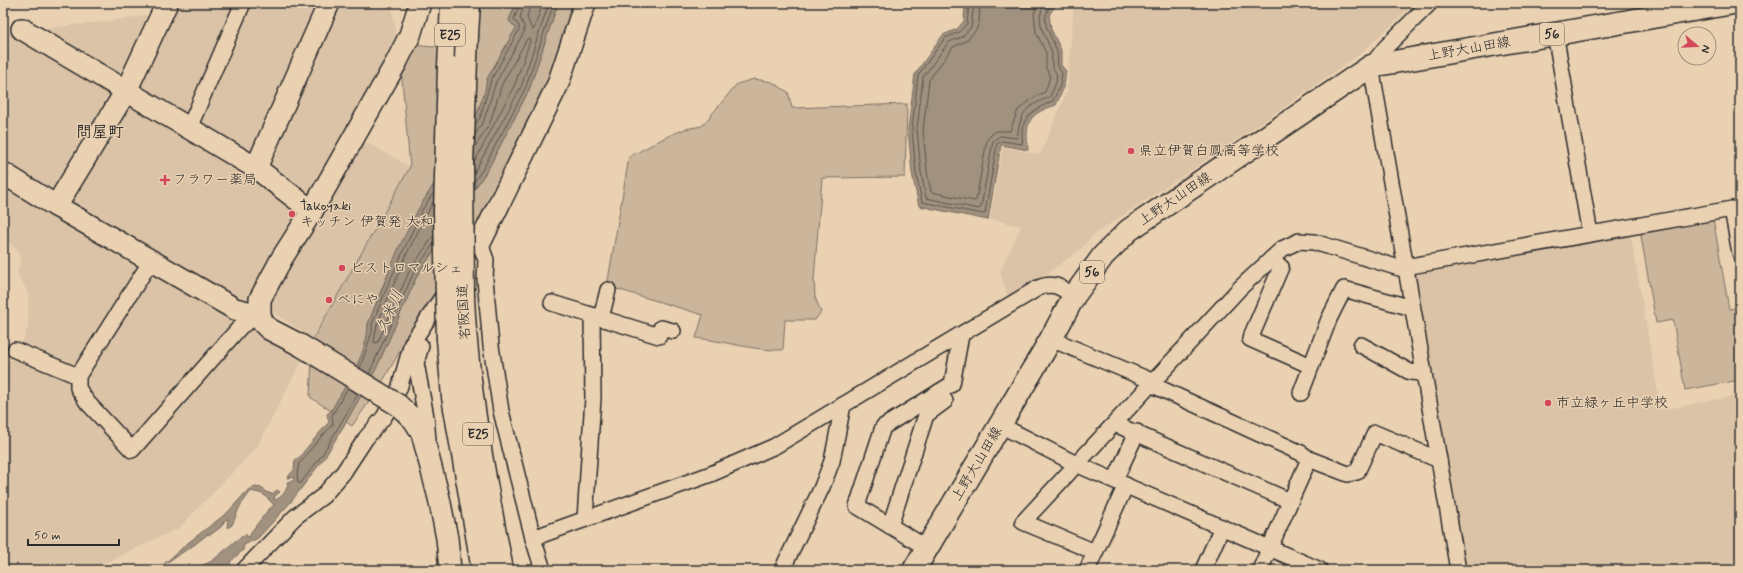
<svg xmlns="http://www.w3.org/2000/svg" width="1743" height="573" font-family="Mynerve,'Klee One',sans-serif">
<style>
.built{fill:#dac3a7}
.green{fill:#cbb69c;stroke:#7b7064}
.water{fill:#a1917f;stroke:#72685d}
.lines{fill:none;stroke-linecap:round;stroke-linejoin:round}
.shore{stroke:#5a544d;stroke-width:1}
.street-casing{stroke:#2b2b2b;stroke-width:18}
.secondary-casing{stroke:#2b2b2b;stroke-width:24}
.primary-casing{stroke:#2b2b2b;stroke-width:25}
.highway-casing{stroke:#2b2b2b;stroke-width:25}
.street{stroke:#ead1b2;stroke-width:15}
.secondary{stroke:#ead1b2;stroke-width:21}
.primary{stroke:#ead1b2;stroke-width:22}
.highway{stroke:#ead1b2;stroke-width:22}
.secondary-bridge-casing{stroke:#2b2b2b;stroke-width:24;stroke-linecap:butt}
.highway-bridge-casing{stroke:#2b2b2b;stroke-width:25;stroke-linecap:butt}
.secondary-bridge{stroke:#ead1b2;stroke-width:21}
.highway-bridge{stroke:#ead1b2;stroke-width:22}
.poi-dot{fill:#d1495b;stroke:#ead1b2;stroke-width:1.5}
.labels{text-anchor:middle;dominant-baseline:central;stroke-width:3;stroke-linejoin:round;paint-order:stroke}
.shield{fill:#ead1b2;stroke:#645d54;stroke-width:1}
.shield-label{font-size:13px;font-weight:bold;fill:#2b2b2b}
.street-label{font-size:14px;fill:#2b2b2b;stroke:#ead1b2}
.poi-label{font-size:14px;fill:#2b2b2b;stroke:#ead1b2;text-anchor:start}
.water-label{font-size:15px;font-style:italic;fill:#484440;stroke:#ead1b2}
.quarter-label{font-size:16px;font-weight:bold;fill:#2b2b2b;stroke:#ead1b2}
</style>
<rect width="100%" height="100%" fill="#ead1b2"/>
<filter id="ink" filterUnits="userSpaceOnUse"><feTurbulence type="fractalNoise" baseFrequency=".025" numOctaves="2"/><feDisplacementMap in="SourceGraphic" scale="8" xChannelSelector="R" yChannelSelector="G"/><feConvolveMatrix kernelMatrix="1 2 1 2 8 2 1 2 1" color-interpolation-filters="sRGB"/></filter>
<g filter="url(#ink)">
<g class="built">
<polygon points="178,3 393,3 392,9 401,69 361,139 410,167 313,339 267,308 227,328 132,441 87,394 84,383 21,346 28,327 28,293 17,273 21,259 17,250 3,236 3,33 127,19 144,15 169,22"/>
<polygon points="1074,3 1415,3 1360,54 1241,137 1092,236 1081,249 1009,301 1000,271 1021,226 990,219 1003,147 1040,155 1067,91"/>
<polygon points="1630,231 1661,410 1740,395 1740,570 1466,570 1415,276 1420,268"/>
<polygon points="247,326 302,360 257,447 179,528 90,570 3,570 3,365 17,357 75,382 100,421 133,458 239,330"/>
</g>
<g class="green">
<path d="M476 3H516L509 20 516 28 487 79 485 91 476 117 419 208 384 283 368 324C368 355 346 384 331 411L310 397 313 339 410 167 401 69 413 45 433 47 470 35Z"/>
<polygon points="558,3 579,3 576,15 500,192 407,339 380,386 352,426 346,422 376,369 417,276 488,169 529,90"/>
<path d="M754 79 772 82 788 92 792 108 907 104 905 177 822 178 814 280 815 297 821 312 815 320H785L783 350C754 351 725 341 696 338L703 315 607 286 629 157 666 137 685 129 702 126 737 84Z"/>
<polygon points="1713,218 1729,309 1740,307 1740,380 1685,390 1673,320 1656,323 1640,230"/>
</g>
<g class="water">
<path d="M516 3H558L529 90 488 169 417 276 376 369 346 422 325 457 290 503 258 538 244 545 243 550 230 562 231 565 229 567 225 566 219 570H196C200 565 204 565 210 562 223 554 232 541 246 534L247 537 250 536 251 532 268 510 274 505 263 494 251 491 240 506 232 525 227 528 228 519 225 520 221 527 210 535 208 534 194 545 164 564 189 542 227 513 247 491 254 487 263 488 266 492 272 494 277 490 280 492 274 497 275 500C282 497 285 493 288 485L287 482 293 481 294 477 287 478 294 470 295 460 301 456 304 451 329 422 327 414 331 411C346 384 368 355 368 324L399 247 419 208 476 117 485 91 487 79 516 28 509 21Z"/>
<path d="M965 3H1057L1049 15 1051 29 1061 50V65L1066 71 1064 87 1056 105C1028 114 1025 122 1028 150L1001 145 988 220 919 206 912 173 908 129 915 74 943 35 957 29 964 21Z"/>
</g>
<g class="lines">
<g class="shore">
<polyline points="531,3 527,17 532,30 534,29 543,3"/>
<path d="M969 3 967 24 959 32 945 38 918 75 912 129 916 173 922 202 983 214 985 213 997 144 1002 141 1022 144C1023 140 1022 136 1022 131 1024 114 1039 107 1053 101L1060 86 1062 73C1054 63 1060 59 1056 49 1050 31 1038 22 1052 3"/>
<path d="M974 3 971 27 962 37 949 42 923 77 917 129 921 172 926 198 979 209 981 207 993 141 1000 136 1017 138C1021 112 1024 107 1050 97 1052 91 1059 80 1056 73 1055 70 1052 69 1052 65 1051 60 1053 55 1051 50 1044 32 1034 22 1045 3"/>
<polyline points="980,3 979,23 976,30 966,41 953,47 929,80 923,130 927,171 931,192 974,201 976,200 987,140 991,135 996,131 1010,131 1018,110 1036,96 1045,92 1050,77 1046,68 1046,53 1036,32 1034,13 1039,3"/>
<polyline points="475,125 480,118 491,80 519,30 519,26 514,19 520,3"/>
<polyline points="475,135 484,120 496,82 524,32 524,26 520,18 525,3"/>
<polyline points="474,163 515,84 530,41 529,38 527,39 502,84 490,123 475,147"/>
<polyline points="474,173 521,87 549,3"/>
<polyline points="474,182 484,167 525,89 554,3"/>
<polyline points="433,202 408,251 393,286 377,325 374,341 375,343 378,342 409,272 434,235"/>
<polyline points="360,368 372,332 372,324 388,285 422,210 434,192"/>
<polyline points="369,374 413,274 434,243"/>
<polyline points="348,388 332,415 333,424 307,453 304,459 299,463 297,474 298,483 301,483 322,455 358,394"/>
</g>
<defs>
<g id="street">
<polyline points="1430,3 1386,47 1371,66 1458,570"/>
<polyline points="1555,33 1590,234"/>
<polyline points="189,128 243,3"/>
<polyline points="480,243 486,260 485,279 491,346 501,411 533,538 543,570"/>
<polyline points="1271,259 1281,267 1250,339 1311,366"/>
<polyline points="151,261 78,376 78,388 87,402 132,450 241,326 260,315"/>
<polyline points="552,303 659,336 661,328 673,331"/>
<polyline points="601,318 608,290"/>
<polyline points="1051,339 1154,382 1157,387 1301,453 1309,459 1348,474 1357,472 1375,433 1439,460"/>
<polyline points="1361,345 1410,372 1423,373"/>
<polyline points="421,346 416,363 426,417 428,440"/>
<polyline points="15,350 78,376"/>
<polyline points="1301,393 1329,319 1344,289 1412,308"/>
<polyline points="1115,424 1290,501"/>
<polyline points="1000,425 1076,464 1320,570"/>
<polyline points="1115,480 1137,432"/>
<polyline points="585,519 593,398 592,316"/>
<polyline points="890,526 926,415 945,401 939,392"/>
<path d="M533 538 711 474 775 446 1038 288C1054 281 1061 288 1074 296"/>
<polyline points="927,548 857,506 883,427 952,384 961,335"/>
<polyline points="1095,552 1023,522 1240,288 1282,249 1299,241 1314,242 1399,268 1732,209 1740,253"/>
<polyline points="244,570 295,517 323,496 343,473 366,438 384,417 399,389 412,343 448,288"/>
<polyline points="782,570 822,487 832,461 843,405"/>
<polyline points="1087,570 1126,485"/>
<polyline points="1203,570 1222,527"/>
<polyline points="1260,570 1309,459"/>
</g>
<g id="secondary">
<polyline points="22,29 256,168 312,211"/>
<polyline points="256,168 329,3"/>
<polyline points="3,173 56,206 235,309 260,315"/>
<polyline points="56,206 126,91 167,3"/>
<polyline points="480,243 558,84 585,3"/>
<polyline points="300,345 269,329 263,323 260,315 260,299 282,258 312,211 396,63 410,35 420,3"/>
<polyline points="398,405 414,420 422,433 439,498 447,538 450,570"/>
</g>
<polyline id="primary" points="914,570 1051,339 1074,296 1103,256 1129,230 1371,66 1733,3"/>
<g id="highway">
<polyline points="467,34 469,3"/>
<polyline points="449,67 452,3"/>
<path d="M463 297C467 389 485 480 502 570"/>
<polyline points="448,339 453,397 483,570"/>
</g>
</defs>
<use href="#street" class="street-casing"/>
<use href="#secondary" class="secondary-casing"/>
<use href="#primary" class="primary-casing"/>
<use href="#highway" class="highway-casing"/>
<use href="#street" class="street"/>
<use href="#secondary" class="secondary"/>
<use href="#primary" class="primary"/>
<use href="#highway" class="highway"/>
<defs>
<polyline id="secondary-bridge" points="300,345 398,405"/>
<g id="highway-bridge">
<polyline points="463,297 462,163 467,34"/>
<polyline points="448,339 445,212 449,67"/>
</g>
</defs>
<use href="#secondary-bridge" class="secondary-bridge-casing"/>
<use href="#highway-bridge" class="highway-bridge-casing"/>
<use href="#secondary-bridge" class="secondary-bridge"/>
<use href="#highway-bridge" class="highway-bridge"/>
</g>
</g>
<g class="poi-dot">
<circle cx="1131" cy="151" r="4"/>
<path d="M163 174h4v4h4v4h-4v4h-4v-4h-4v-4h4z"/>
<circle cx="292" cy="214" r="4"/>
<circle cx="342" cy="268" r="4"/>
<circle cx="329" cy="300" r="4"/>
<circle cx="1548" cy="403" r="4"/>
</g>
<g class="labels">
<g class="shield">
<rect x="1540" y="23" width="24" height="22" rx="3"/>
<rect x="435" y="24" width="30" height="22" rx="3"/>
<rect x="1080" y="261" width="24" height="22" rx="3"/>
<rect x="463" y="423" width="30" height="22" rx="3"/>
</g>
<g class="shield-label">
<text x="1552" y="34">56</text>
<text x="450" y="35">E25</text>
<text x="1092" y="272">56</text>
<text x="478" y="434">E25</text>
</g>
<g class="street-label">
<text transform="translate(1469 49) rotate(-10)">上野大山田線</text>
<text transform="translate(1175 199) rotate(-34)">上野大山田線</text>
<text transform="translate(464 312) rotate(-93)">名阪国道</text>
<text transform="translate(977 464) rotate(-59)">上野大山田線</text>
</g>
<g class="poi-label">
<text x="1139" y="151">県立伊賀白鳳高等学校</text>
<text x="173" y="180">フラワー薬局</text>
<text x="300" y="206">Takoyaki<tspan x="300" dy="16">キッチン 伊賀発 大和</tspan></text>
<text x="350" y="268">ビストロマルシェ</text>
<text x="337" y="300">べにや</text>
<text x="1556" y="403">市立緑ヶ丘中学校</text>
</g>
<g class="water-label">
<text transform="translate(390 312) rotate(-66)">久米川</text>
</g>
<g class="quarter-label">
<text x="100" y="132">問屋町</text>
</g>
</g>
<rect width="1743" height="573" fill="none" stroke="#ead1b2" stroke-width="16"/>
<rect x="8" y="8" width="1727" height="557" fill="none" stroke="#2b2b2b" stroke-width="1.5" filter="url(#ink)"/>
<g transform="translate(1697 46) rotate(109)"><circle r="19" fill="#ead1b2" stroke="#9e8f7c"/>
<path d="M0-3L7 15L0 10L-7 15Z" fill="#d1495b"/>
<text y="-6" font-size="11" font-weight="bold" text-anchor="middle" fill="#2b2b2b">N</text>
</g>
<path d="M28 539v6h91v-6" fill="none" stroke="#2b2b2b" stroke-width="2"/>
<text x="34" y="539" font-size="12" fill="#2b2b2b" stroke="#ead1b2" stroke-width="3" paint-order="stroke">50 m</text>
</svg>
